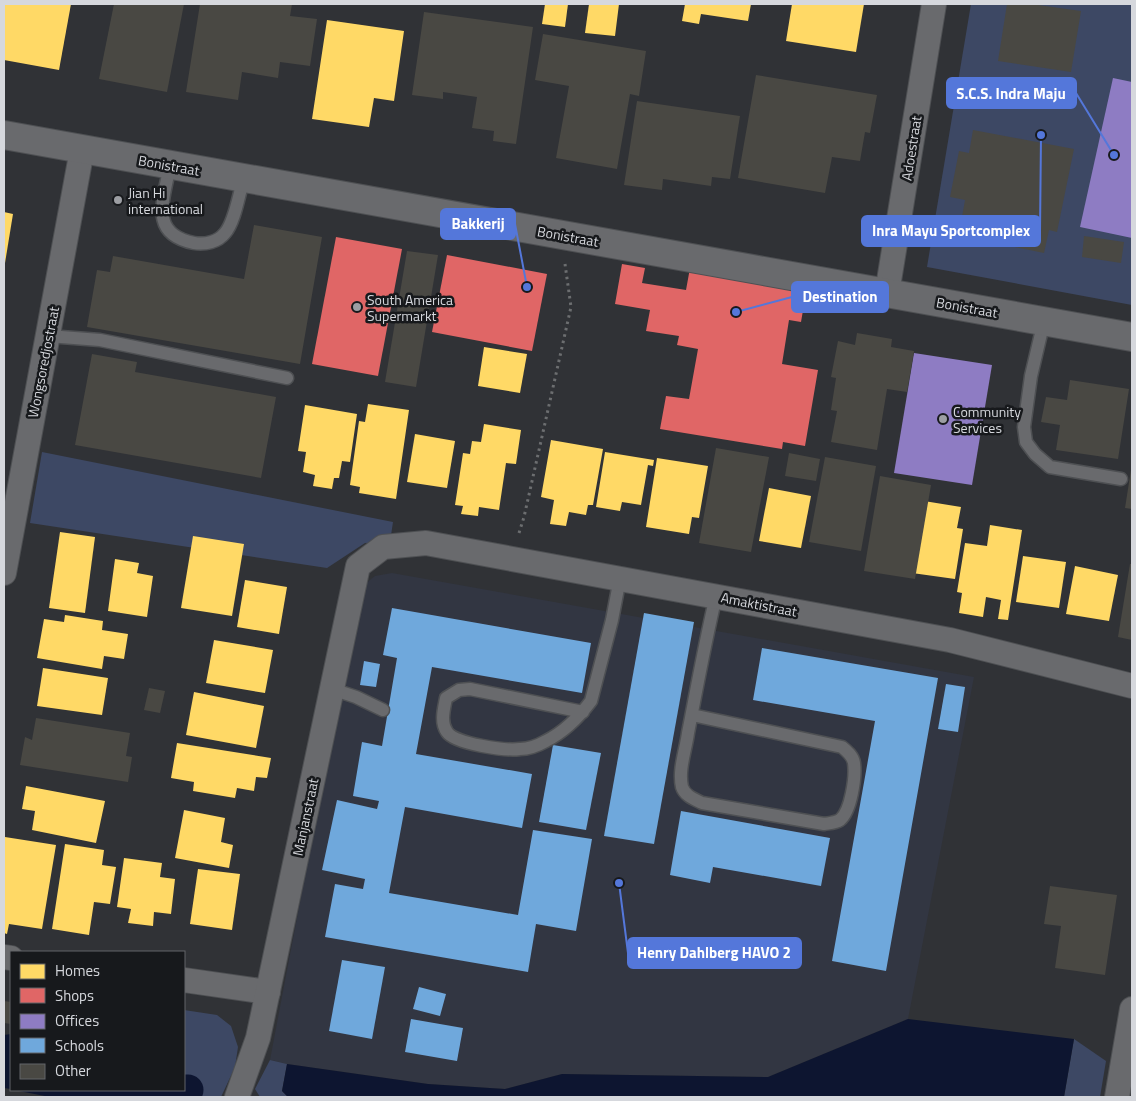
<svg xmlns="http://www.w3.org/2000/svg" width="1136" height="1101" font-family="'Titillium Web',sans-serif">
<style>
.built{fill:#323642}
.green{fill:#3d4864}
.water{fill:#0d1530}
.homes{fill:#ffd966}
.shops{fill:#e06666}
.offices{fill:#8e7cc3}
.schools{fill:#6fa8dc}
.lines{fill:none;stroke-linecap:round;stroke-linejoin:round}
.canal{stroke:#0d1530;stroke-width:31}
.building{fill:#494843}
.lane-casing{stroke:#4e5053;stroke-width:15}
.street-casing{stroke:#4e5053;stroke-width:26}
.secondary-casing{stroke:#4e5053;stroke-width:30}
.path{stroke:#6c6e70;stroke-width:3;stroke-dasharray:2.5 4;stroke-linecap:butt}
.lane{stroke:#696a6d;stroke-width:12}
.street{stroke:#696a6d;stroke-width:24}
.secondary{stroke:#696a6d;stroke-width:28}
.poi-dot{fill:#9c9ea3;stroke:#17191c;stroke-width:2}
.labels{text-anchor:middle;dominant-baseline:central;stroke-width:5;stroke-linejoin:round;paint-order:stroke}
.street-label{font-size:14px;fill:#d6d8dd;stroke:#17191c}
.poi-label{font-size:14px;fill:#d6d8dd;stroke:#17191c;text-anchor:start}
.leader{fill:none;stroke:#5477da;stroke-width:2}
.callout-dot{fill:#5477da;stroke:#17191c;stroke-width:2}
.callout{fill:#5477da;stroke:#5477da;stroke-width:2}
.callout-label{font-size:15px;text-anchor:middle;font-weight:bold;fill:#fff}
</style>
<rect width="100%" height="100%" fill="#303236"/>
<polygon class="built" points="392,573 974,677 908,1019 768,1077 562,1074 505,1089 428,1084 287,1064 270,1060 357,602 361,587 375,576"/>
<g class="green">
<polygon points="971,4 1132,4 1132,305 927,267"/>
<polygon points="42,452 393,522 390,542 365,543 327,568 30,523"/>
<polygon points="184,1010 217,1015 231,1026 238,1047 235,1067 221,1097 183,1097 182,1090 184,1090"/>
<polygon points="1074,1039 1106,1061 1100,1097 1064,1097"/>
<polygon points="270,1060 287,1064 282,1091 288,1097 260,1097 255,1089"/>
</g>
<g class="water">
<polygon points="908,1019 1074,1039 1064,1097 288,1097 282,1091 287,1064 428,1084 505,1089 562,1074 768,1077"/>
<polygon points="11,1034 11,1089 4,1088 4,1035"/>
<polygon points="14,1090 182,1090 183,1097 50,1097"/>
</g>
<g class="homes">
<polygon points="4,4 71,4 59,70 4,60"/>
<polygon points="545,4 568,4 565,27 542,24"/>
<polygon points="589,4 619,4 615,36 585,33"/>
<polygon points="685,4 751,4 748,21 701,14 699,24 682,21"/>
<polygon points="792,4 864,4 856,52 786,41"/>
<polygon points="327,20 404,31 394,101 374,98 369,127 312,119"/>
<polygon points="4,212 13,214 5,263 4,263"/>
<polygon points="484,347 527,354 520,393 478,386"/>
<polygon points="368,404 409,410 396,499 359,493 360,487 350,485 359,421 365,422"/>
<polygon points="305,405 357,414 350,462 342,461 339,478 334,478 332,489 313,486 315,475 303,472 306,452 298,451"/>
<polygon points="484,424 521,430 516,464 506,463 499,510 479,507 478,516 461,514 463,506 455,505 463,453 470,454 472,441 481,442"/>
<polygon points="415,434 455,441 447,488 407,482"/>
<polygon points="551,440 603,449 593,505 588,505 586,515 569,512 566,526 550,524 554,500 541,497"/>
<polygon points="605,452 654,460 653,466 648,465 641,505 622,502 620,511 596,507"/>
<polygon points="657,458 708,466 699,518 692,517 689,534 646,527"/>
<polygon points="769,488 811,496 801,548 759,541"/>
<polygon points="924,501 961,507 957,528 963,529 955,579 912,573"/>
<polygon points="990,525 1022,530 1008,620 998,619 1001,600 986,597 983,617 959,613 962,593 957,592 965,543 987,546"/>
<polygon points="60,532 95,537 85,613 49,608"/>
<polygon points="193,536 244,544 232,616 181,608"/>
<polygon points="1023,556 1066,562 1059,608 1016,602"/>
<polygon points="115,559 139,563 137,573 153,576 147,617 108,611"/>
<polygon points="1075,566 1118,575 1109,621 1066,614"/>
<polygon points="245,580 287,587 279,634 237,627"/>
<polygon points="65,615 103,621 102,630 128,634 124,659 104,656 102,669 37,658 44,619 64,622"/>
<polygon points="214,640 273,650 265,693 206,683"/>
<polygon points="43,668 108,678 102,715 37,706"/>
<polygon points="194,692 264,706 256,748 186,735"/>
<polygon points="177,743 271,758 267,778 256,777 254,791 237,788 235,798 193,791 194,782 171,778"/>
<polygon points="26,786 105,801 96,843 32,830 35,811 22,809"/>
<polygon points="184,810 225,818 221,842 233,845 229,868 175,858"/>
<polygon points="5,837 56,845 42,929 9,924 7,934 4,933"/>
<polygon points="65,844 104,850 102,865 116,867 110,904 94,902 89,935 52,929"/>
<polygon points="124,858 162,863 160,877 175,879 171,914 154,912 153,926 128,923 131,909 117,907"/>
<polygon points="198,869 240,874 232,930 190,924"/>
</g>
<g class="shops">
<polygon points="336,237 402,249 378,376 312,364"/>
<polygon points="447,255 547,274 532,351 432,332"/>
<polygon points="622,264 645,268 642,283 686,290 690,268 807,287 801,322 789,320 782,364 818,370 805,446 783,442 782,449 660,429 666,396 689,399 698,349 677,345 679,336 646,331 650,310 615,304"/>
</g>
<g class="offices">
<polygon points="1113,78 1132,82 1132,238 1080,227"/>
<polygon points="914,353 992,365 972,485 894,473"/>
</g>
<g class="schools">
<polygon points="392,608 591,643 582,693 432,667 416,754 532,774 522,828 405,807 389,893 518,915 533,830 592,839 576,931 536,924 528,972 325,937 335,884 363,889 365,879 322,870 337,800 377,809 379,801 353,796 362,742 382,746 397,658 383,655"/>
<polygon points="644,613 694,622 654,844 604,836"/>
<polygon points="762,648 938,678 886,971 832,961 875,721 753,700"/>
<polygon points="364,661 380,664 376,687 360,685"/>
<polygon points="946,684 965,687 958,732 938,729"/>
<polygon points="553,745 601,753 586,830 539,822"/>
<polygon points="681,811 830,838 821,886 713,867 710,883 670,875"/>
<polygon points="342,960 385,967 372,1039 329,1031"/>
<polygon points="419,987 446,994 440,1016 413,1009"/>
<polygon points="411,1019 463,1028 457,1061 405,1052"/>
</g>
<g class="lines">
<polyline class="canal" points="184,1090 188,1090"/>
</g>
<g class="building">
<polygon points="114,4 184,4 167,92 99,79"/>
<polygon points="200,4 292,4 290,16 317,19 310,66 280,62 278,78 242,72 238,100 186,92"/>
<polygon points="1007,4 1031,4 1081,11 1071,72 998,61"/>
<polygon points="424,12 533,27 516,144 493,141 494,131 472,128 477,97 443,92 443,99 412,95"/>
<polygon points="543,34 646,51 639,96 630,94 617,169 556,158 569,86 535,80"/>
<polygon points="756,75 877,95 870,133 865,132 860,161 832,157 825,193 738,178"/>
<polygon points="637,101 740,116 730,179 712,177 711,186 663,179 662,190 624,185"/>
<polygon points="973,130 1074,149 1057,232 1049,230 1044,253 1010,246 1014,227 962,217 965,200 950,197 959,151 969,153"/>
<polygon points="254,225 322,237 300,364 87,327 97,270 110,272 113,256 244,279"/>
<polygon points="1084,236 1124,242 1121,263 1082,257"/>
<polygon points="407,251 438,255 416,387 385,382"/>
<polygon points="857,333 892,339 891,347 914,351 907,392 887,389 877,450 831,442 837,411 831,410 836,378 831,377 838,341 855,345"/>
<polygon points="92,354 137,362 135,372 276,397 261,478 75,445"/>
<polygon points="1070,380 1129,389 1118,459 1056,450 1060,425 1041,422 1046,397 1067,400"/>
<polygon points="716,448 769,457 751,552 699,543"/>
<polygon points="789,453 820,459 816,481 785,476"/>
<polygon points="825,457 876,466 861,551 809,542"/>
<polygon points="1131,470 1132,470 1132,509 1125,508"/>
<polygon points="880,476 931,485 915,579 864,571"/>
<polygon points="1130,564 1132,564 1132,640 1118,637"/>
<polygon points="149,688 165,691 160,713 144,710"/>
<polygon points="36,718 130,733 126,756 132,757 128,782 20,765 25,737 32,740"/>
<polygon points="1050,886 1117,895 1105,975 1055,968 1061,926 1044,924"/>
<polygon points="4,1001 11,1002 11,1024 4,1023"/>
</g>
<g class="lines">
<defs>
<g id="lane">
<path d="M170 165C164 199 148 234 194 243 205 245 218 242 225 233 235 222 239 193 244 178"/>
<polyline points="1044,321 1031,376 1024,427 1026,442 1035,454 1050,467 1121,479"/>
<polyline points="48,336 100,340 287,378"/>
<polyline points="332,689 356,697 383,710"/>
<path d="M583 712 470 689 459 690 446 698C444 709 440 722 447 732 455 744 506 751 520 749 528 749 539 745 546 741 564 732 579 717 591 701L612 620 620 578"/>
<path d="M692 715 842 747C847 751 853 756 854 763 856 777 851 811 840 820 835 823 830 823 824 824L702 803C694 799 685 796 682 787 678 770 686 749 688 733 697 687 705 642 716 596"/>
</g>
<g id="street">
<polyline points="887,293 934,4"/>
<polyline points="4,573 82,150"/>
<polyline points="4,957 11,958"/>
<polyline points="184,980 268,992"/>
<polyline points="237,1097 258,1038 358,566 383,547 426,543 950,640 1132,686"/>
<polyline points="1117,1097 1132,1009"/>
</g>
<polyline id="secondary" points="4,135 1132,337"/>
</defs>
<use href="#lane" class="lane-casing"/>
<use href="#street" class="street-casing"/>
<use href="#secondary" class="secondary-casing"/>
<polyline class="path" points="519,533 524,517 571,307 565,264"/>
<use href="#lane" class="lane"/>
<use href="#street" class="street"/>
<use href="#secondary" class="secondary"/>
</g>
<g class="poi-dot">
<circle cx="118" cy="200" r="5"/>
<circle cx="357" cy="307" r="5"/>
<circle cx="943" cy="419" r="5"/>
</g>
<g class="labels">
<g class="street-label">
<text transform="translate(911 148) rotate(-81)">Adoestraat</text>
<text transform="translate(169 165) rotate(10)">Bonistraat</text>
<text transform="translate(568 236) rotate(10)">Bonistraat</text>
<text transform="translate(967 307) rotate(10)">Bonistraat</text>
<text transform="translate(43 362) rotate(-79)">Wongsoredjostraat</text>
<text transform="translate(759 604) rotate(11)">Amaktistraat</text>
<text transform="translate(305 817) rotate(-78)">Manjanstraat</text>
</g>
<g class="poi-label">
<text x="128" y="192">Jian Hi<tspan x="128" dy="16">international</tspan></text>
<text x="367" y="299">South America<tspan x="367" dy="16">Supermarkt</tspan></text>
<text x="953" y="411">Community<tspan x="953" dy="16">Services</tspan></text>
</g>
</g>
<path class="leader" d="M1114 155L1076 93M527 287L515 224M1041 135L1040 231M736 312L792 297M619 883L628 953"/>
<g class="callout-dot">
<circle cx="1114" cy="155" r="5"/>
<circle cx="527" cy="287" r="5"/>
<circle cx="1041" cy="135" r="5"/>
<circle cx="736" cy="312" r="5"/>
<circle cx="619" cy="883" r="5"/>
</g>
<g class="callout">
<rect x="947" y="78" width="129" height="30" rx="5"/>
<rect x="441" y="209" width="74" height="30" rx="5"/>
<rect x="862" y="216" width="178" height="30" rx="5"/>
<rect x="792" y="282" width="96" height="30" rx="5"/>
<rect x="628" y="938" width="173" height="30" rx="5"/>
</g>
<g class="callout-label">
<text x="1011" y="99">S.C.S. Indra Maju</text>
<text x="478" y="229">Bakkerij</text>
<text x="951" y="236">Inra Mayu Sportcomplex</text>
<text x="840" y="302">Destination</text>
<text x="714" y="958">Henry Dahlberg HAVO 2</text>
</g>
<rect width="1136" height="1101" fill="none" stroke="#d6d8dd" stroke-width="10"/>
<rect x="10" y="951" width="175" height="140" fill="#17191c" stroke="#636569"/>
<rect x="20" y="964" width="25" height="15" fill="#ffd966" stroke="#636569"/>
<text x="55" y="976" font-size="15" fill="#d6d8dd">Homes</text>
<rect x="20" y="988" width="25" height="15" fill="#e06666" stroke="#636569"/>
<text x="55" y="1001" font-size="15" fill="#d6d8dd">Shops</text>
<rect x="20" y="1014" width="25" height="15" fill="#8e7cc3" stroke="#636569"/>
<text x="55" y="1026" font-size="15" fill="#d6d8dd">Offices</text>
<rect x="20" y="1038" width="25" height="15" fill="#6fa8dc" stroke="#636569"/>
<text x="55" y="1051" font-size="15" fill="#d6d8dd">Schools</text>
<rect x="20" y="1064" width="25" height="15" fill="#494843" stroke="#636569"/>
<text x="55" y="1076" font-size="15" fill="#d6d8dd">Other</text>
</svg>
